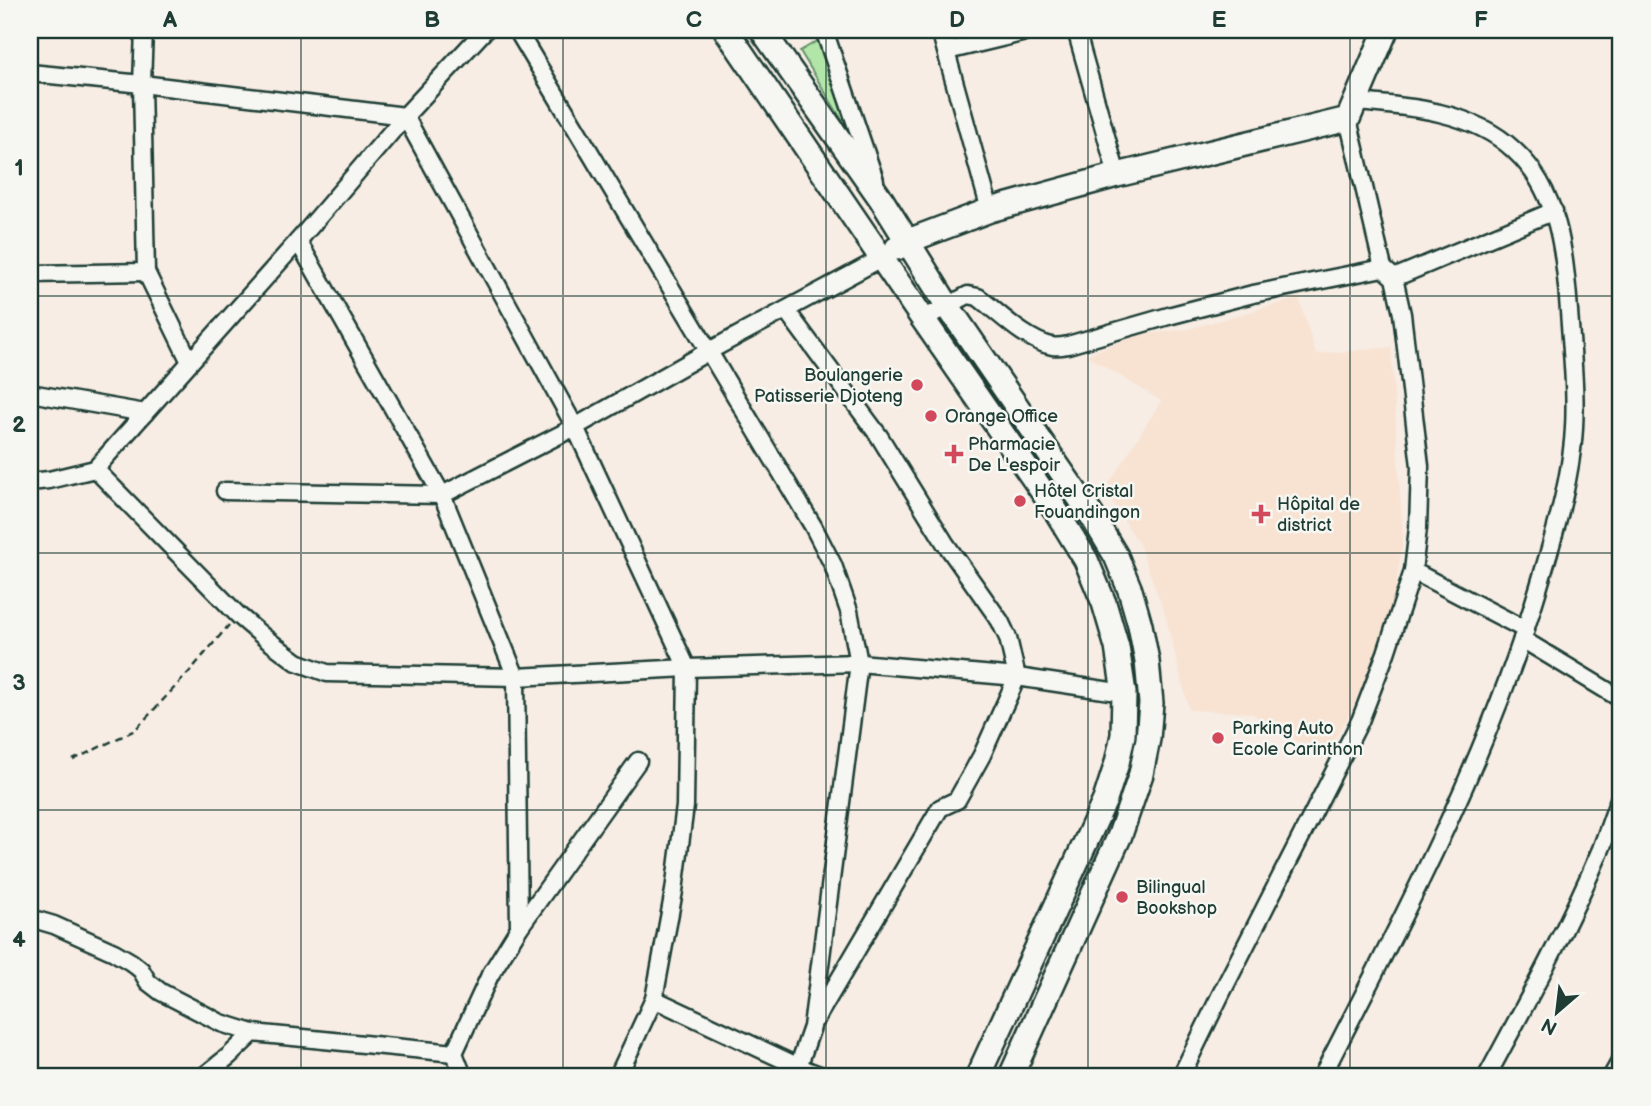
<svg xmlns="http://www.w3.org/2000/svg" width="1651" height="1106" font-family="'Balsamiq Sans',sans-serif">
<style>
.built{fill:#f8e3d3}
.green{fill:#b2e6a8;stroke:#68926e;stroke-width:2}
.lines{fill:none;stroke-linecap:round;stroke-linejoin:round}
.street-casing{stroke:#1f3d34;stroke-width:21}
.secondary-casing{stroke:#1f3d34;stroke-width:28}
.path{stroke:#1f3d34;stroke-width:2.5;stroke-dasharray:7 5;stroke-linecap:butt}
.street{stroke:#f6f6f2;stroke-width:16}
.secondary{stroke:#f6f6f2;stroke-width:23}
.grid{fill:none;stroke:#1f3d34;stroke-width:2;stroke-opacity:0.55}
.poi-dot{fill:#d1495b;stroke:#f6f6f2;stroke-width:2.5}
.labels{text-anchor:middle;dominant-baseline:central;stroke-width:5;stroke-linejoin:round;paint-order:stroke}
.poi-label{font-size:18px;fill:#1f3d34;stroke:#f6f6f2;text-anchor:start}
.neatline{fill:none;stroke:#1f3d34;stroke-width:2.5}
.grid-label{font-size:23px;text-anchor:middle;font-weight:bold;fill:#1f3d34}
</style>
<rect width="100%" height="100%" fill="#f7ede4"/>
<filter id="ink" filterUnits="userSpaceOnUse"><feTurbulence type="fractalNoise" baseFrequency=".0143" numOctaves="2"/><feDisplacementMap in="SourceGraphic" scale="14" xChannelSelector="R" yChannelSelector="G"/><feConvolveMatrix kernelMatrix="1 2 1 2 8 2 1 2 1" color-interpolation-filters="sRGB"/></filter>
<g filter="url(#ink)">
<polygon class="built" points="1299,298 1316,354 1391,347 1403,539 1394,601 1373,662 1351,712 1324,758 1251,713 1189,710 1165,615 1139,544 1105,490 1161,401 1086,355 1137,335 1188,329"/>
<polygon class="green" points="819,40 855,137 853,138 800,51"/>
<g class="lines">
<defs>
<g id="street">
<polyline points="144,30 142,84 146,272 190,362"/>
<polyline points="485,30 405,116 298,241 95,469 238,615 265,638 297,662 327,673 516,677 687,668 859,663 1017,677 1124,693"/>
<polyline points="517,30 813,526 833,565 849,611 859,663 812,1027 795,1076"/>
<polyline points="824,30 875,180"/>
<polyline points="940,30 990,210"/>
<polyline points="1076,30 1117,175"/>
<polyline points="947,51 1034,30"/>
<polyline points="30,73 142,84 405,116 575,427 687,668 685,806 674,891 654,999 618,1076"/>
<polyline points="1348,119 1383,268"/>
<polyline points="298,241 442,495 516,677 519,928"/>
<polyline points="30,274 146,272"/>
<polyline points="1394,278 1554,211"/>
<polyline points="786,310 879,436 945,543 1000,621 1008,638 1017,677 982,755 957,800 940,808 816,1019"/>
<path d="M923 319 968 295 978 297C998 312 1026 341 1052 346 1057 347 1063 346 1068 345L1172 315 1253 294 1383 268"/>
<polyline points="30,393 145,413"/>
<polyline points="30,482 49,480 95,469"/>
<polyline points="225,491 442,495 575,427 709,351 882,258"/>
<polyline points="1413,571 1526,630"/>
<polyline points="1522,639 1621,699"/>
<polyline points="30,918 54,925 114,952 131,962 141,970 148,982 161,992 221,1023 253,1033 454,1053"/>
<polyline points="654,999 799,1067 822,1076"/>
<polyline points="204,1076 229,1056 253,1033"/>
<polyline points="463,1076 454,1053 490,975 519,928 638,761"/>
<polyline points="1181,1076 1221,994 1360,721 1386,653 1413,571 1418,528 1420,466 1402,314 1394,278 1383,268"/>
<path d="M1322 1076C1403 918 1488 758 1539 586 1552 542 1566 497 1572 450 1578 405 1572 356 1569 311 1565 253 1559 191 1514 150 1473 111 1408 106 1355 102"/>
<path d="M1487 1076C1527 1002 1568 927 1601 849 1608 831 1614 812 1621 794"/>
<polyline points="1612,1076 1621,1060"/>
</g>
<g id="secondary">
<polyline points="726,30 923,319 1056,511 1086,560 1104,603 1117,647 1124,693 1123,735 1117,763 1105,800 978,1076"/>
<polyline points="762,30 881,199 947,305 1092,516 1116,556 1130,590 1140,625 1147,661 1151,703 1148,739 1141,774 1120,835 1011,1076"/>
<polyline points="897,248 908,241 990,210 1117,175 1348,119 1386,30"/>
</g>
</defs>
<use href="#street" class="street-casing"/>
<use href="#secondary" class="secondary-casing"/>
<polyline class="path" points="73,760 135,730 190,671 229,625"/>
<use href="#street" class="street"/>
<use href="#secondary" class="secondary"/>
</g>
</g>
<path class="grid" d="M301 30V1076M563 30V1076M826 30V1076M1088 30V1076M1350 30V1076M30 296H1621M30 553H1621M30 810H1621"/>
<g class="poi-dot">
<circle cx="917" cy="385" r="7"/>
<circle cx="931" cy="416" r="7"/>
<path d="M950.5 443.5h7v7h7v7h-7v7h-7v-7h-7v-7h7z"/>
<circle cx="1020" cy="501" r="7"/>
<path d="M1257.5 503.5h7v7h7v7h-7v7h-7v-7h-7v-7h7z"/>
<circle cx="1218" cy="738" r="7"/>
<circle cx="1122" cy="897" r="7"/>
</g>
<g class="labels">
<g class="poi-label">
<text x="903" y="375" text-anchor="end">Boulangerie<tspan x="903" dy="21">Patisserie Djoteng</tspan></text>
<text x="945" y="416">Orange Office</text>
<text x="968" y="444">Pharmacie<tspan x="968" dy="21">De L'espoir</tspan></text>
<text x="1034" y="491">Hôtel Cristal<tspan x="1034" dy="21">Fouandingon</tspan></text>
<text x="1277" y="504">Hôpital de<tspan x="1277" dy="21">district</tspan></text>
<text x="1232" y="728">Parking Auto<tspan x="1232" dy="21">Ecole Carinthon</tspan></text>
<text x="1136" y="887">Bilingual<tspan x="1136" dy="21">Bookshop</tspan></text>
</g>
</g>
<rect width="1651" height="1106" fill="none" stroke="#f6f6f2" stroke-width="77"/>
<g transform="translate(1557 1012) rotate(208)" stroke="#f6f6f2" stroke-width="5" paint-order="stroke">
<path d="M0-5L12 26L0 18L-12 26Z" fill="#1f3d34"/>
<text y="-10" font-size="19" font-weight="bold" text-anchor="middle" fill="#1f3d34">N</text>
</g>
<rect x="38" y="38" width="1574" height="1030" class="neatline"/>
<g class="grid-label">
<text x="170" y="27">A</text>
<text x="432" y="27">B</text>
<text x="694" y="27">C</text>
<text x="957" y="27">D</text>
<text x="1219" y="27">E</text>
<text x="1481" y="27">F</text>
<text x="19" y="175">1</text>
<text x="19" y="432">2</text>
<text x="19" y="690">3</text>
<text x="19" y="947">4</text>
</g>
</svg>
